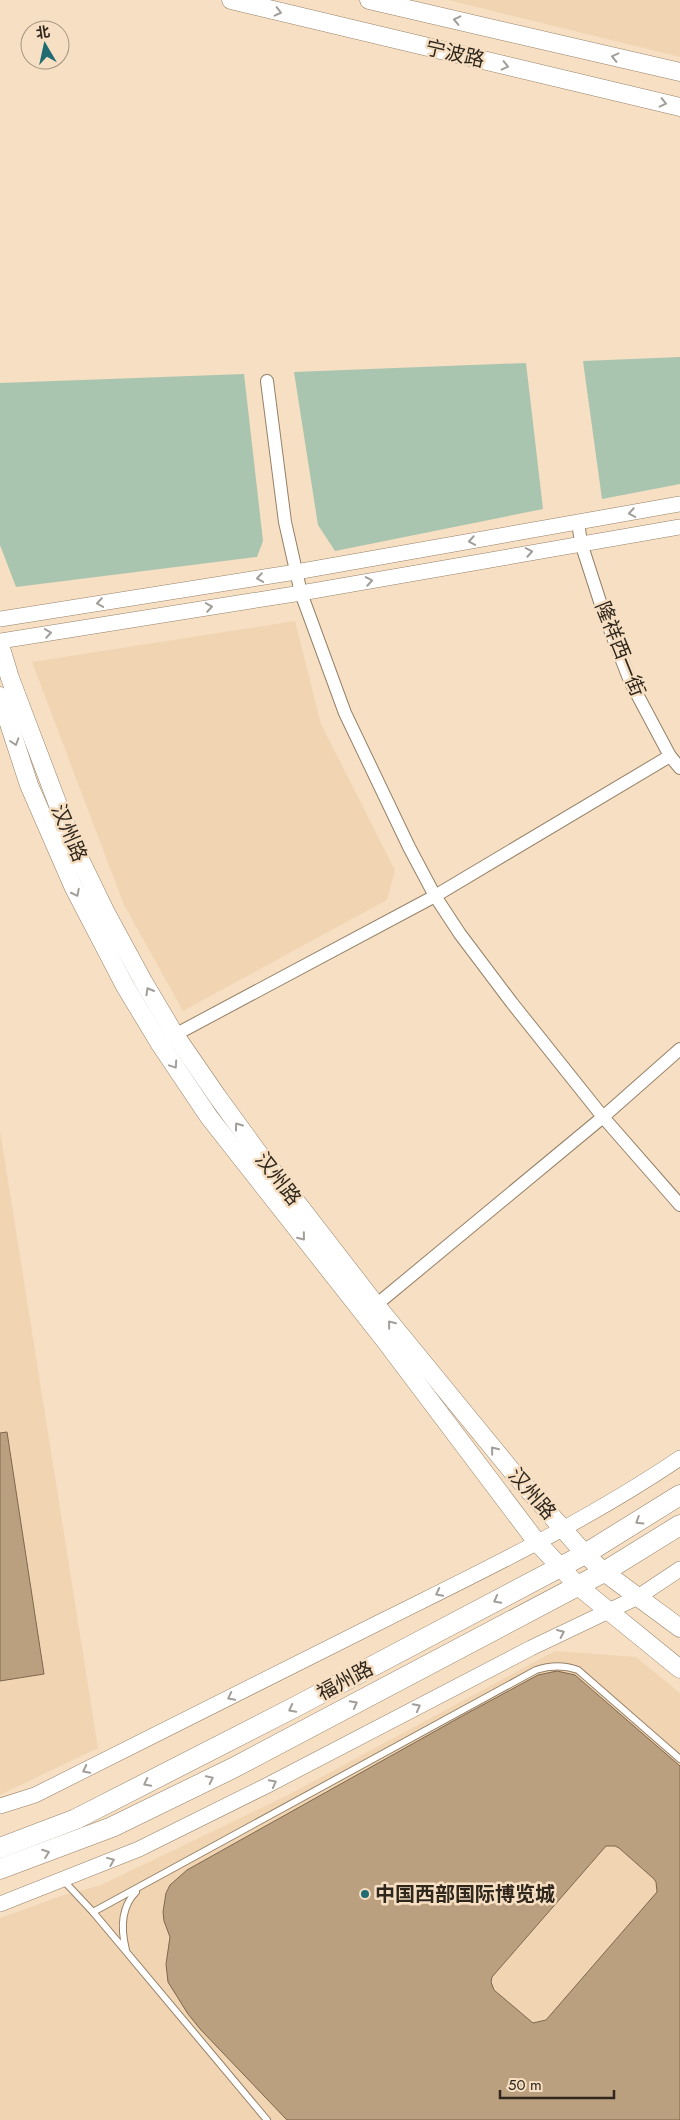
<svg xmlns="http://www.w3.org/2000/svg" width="680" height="2120" font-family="Jost,'Noto Sans SC',sans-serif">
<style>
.built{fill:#f1d5b3}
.green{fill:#a9c5af}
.building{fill:#bba07f;stroke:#7c674e;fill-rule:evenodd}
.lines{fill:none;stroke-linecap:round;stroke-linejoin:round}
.service-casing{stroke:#968167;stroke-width:8}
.minor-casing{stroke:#968167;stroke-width:14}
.tertiary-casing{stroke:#968167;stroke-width:16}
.secondary-casing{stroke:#968167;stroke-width:19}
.primary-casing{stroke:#968167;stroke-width:21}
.service{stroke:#fff;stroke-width:6}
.minor{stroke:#fff;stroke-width:12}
.tertiary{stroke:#fff;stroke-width:15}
.secondary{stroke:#fff;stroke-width:18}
.primary{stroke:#fff;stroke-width:20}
.oneway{stroke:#a29e99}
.poi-dot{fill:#206c72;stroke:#f6dfc3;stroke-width:2}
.labels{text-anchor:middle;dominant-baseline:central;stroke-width:5;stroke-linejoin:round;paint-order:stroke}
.street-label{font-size:20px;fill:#30271c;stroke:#f6dfc3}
.poi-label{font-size:20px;font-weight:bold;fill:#30271c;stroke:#f6dfc3;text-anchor:start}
</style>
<rect width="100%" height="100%" fill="#f6dfc3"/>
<g class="built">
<polygon points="448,0 680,0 680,57"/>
<polygon points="295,621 321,724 395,870 387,900 183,1011 124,905 32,662"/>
<polygon points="0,1130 98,1748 0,1795"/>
<polygon points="555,1651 636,1657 680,1693 680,2120 0,2120 0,1918 61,1896 101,1885 288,1795"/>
</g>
<g class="green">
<polygon points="680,357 680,484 602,499 583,361"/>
<polygon points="526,363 543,509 335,551 318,525 294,372"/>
<polygon points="244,374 263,541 257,557 16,587 0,545 0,383"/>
</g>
<g class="building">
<polygon points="7,1432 44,1674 0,1681 0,1433"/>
<path d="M557 1671 575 1675 680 1766V2120H287L201 2030 188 2014 168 1982 166 1964 170 1937 164 1921 163 1912 166 1893 170 1885 187 1870 464 1715 538 1675ZM606 1846H615L619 1848 654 1879 656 1882 657 1892 546 2020 533 2023 494 1990 491 1982 492 1977Z"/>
</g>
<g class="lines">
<defs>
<g id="service">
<polyline points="63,1880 93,1912 267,2120"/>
<path d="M93 1912 536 1670C551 1665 564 1665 578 1670L680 1759"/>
<path d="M126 1950C121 1930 120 1908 136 1892"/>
</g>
<g id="minor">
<polyline points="267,381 285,522 301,593 345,713 409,847 435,896 460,934 512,1003 603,1117 680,1205"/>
<polyline points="578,522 581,543 604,614 630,681 670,756 680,768"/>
<polyline points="169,1038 435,896 670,756"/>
<polyline points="376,1305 603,1117 680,1049"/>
</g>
<g id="tertiary">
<polyline points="0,619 296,572 680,504"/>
<polyline points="0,641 301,593 680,527"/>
<path d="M0 1806 35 1795C152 1737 269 1678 386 1619 486 1569 587 1521 680 1458"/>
<polyline points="0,1904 139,1849 266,1786 531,1648 638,1597 680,1569"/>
</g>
<g id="secondary">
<polyline points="231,0 680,107"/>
<polyline points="369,0 680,72"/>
<polyline points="0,645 10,678 74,847 105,911 143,981 175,1035 217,1096 257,1151 376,1305 511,1470 585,1554 604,1572 680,1628"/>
<polyline points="0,696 29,785 73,886 125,986 160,1044 209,1117 386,1342 536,1541 578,1586 680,1669"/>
</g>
<g id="primary">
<polyline points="0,1848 76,1819 295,1707 585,1554 680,1495"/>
<polyline points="0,1869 112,1827 233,1768 604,1572 680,1525"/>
</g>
</defs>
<use href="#service" class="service-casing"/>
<use href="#minor" class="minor-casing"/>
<use href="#tertiary" class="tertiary-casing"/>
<use href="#secondary" class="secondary-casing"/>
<use href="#primary" class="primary-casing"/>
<use href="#service" class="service"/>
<use href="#minor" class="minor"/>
<use href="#tertiary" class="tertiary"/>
<use href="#secondary" class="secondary"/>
<use href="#primary" class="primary"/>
</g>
<defs><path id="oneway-chevron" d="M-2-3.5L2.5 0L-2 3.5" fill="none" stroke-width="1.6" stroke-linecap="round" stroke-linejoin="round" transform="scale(1.25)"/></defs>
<g class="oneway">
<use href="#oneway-chevron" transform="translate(278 12) rotate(14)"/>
<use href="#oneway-chevron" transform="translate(457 20) rotate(-167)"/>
<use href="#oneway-chevron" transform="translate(615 57) rotate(-167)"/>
<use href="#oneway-chevron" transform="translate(505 66) rotate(13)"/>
<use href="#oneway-chevron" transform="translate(663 103) rotate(13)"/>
<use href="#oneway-chevron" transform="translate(632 513) rotate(170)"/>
<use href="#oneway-chevron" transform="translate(472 541) rotate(170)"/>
<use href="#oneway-chevron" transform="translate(529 552) rotate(-10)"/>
<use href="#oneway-chevron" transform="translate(260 578) rotate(171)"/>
<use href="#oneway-chevron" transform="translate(369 581) rotate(-10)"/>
<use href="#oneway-chevron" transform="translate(100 603) rotate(171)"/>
<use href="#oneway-chevron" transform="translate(209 607) rotate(-9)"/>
<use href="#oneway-chevron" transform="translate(48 633) rotate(-9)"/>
<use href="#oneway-chevron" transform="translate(15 742) rotate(72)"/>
<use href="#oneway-chevron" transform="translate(76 893) rotate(63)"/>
<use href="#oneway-chevron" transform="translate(149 991) rotate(-120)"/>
<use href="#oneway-chevron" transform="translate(174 1065) rotate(56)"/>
<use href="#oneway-chevron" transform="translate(238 1126) rotate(-126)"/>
<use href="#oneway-chevron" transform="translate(302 1237) rotate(51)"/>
<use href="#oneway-chevron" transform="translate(391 1324) rotate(-129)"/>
<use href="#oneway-chevron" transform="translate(494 1450) rotate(-129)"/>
<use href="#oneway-chevron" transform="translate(639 1521) rotate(148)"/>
<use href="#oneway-chevron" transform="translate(439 1593) rotate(153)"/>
<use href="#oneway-chevron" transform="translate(497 1600) rotate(152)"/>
<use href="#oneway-chevron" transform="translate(561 1633) rotate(-25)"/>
<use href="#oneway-chevron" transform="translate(231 1697) rotate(153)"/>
<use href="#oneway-chevron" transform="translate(354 1704) rotate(-28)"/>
<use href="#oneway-chevron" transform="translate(417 1707) rotate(-28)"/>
<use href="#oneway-chevron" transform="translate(292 1709) rotate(153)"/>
<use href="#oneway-chevron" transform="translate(86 1770) rotate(153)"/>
<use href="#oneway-chevron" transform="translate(210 1779) rotate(-26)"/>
<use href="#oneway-chevron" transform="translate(147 1783) rotate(153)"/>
<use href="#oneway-chevron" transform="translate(273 1783) rotate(-28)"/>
<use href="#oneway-chevron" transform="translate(46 1853) rotate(-20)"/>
<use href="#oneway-chevron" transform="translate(111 1861) rotate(-22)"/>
</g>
<circle class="poi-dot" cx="365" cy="1894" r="5"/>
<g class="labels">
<g class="street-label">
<text transform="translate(455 54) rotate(13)">宁波路</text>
<text transform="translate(620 649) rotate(68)">隆祥西一街</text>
<text transform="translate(69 833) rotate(67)">汉州路</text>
<text transform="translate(278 1179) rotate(52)">汉州路</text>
<text transform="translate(532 1494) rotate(49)">汉州路</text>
<text transform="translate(345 1681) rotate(-28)">福州路</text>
</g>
<g class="poi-label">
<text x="375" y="1894">中国西部国际博览城</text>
</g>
</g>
<g transform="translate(45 45) rotate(351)"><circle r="24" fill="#f6dfc3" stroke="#a79580"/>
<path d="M0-4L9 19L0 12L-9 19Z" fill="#206c72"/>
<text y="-8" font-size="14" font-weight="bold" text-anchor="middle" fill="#30271c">北</text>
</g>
<path d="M500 2090v8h114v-8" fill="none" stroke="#30271c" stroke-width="2.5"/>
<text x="508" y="2090" font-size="15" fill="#30271c" stroke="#f6dfc3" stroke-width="4" paint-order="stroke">50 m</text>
</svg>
